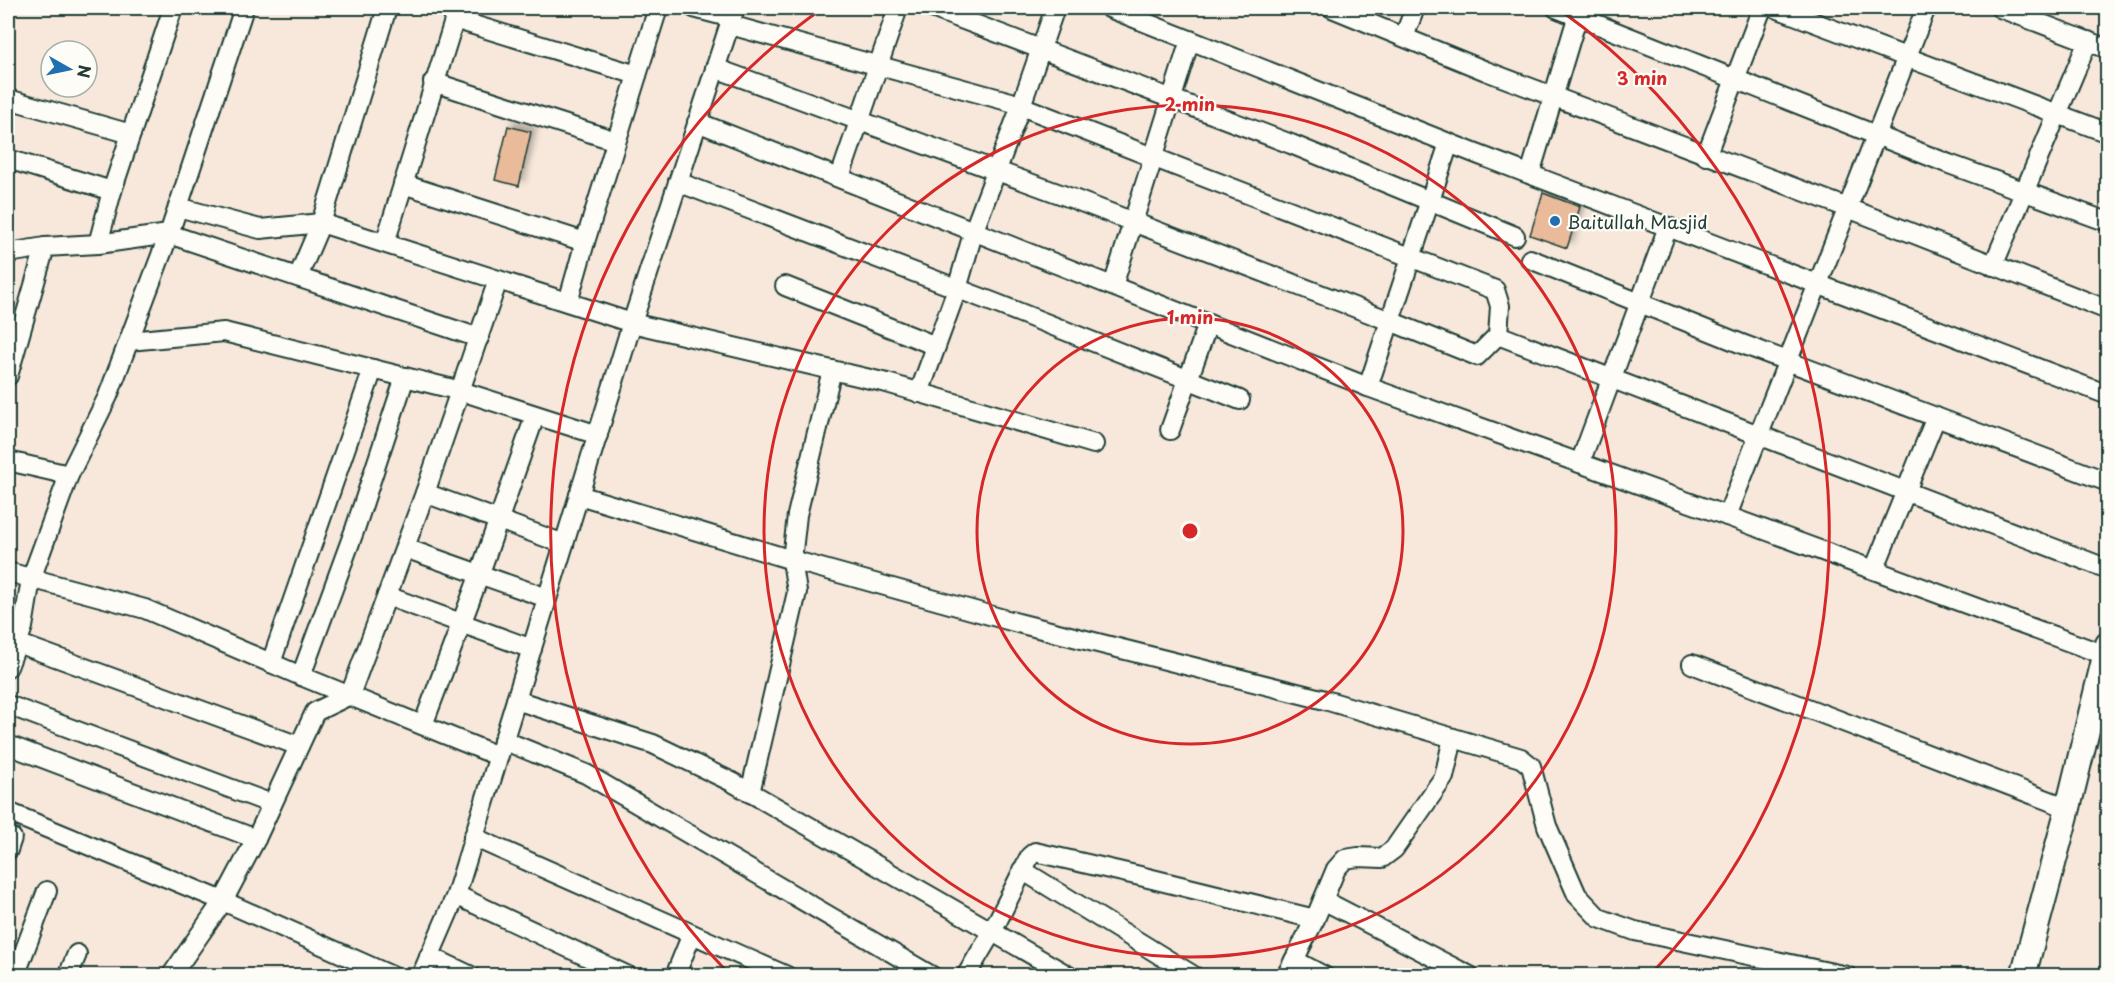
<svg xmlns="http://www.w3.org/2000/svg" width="2115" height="983" font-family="'Playpen Sans',sans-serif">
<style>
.building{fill:#eabb9b;stroke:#1f3d34;stroke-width:1.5;filter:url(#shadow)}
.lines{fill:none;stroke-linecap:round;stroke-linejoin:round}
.minor-casing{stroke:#1f3d34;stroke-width:22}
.major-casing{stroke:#1f3d34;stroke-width:28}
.minor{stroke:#fdfcf7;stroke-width:18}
.major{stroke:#fdfcf7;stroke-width:24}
.ring{fill:none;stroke:#d62828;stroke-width:3}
.poi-dot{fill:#1f6fb2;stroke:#fdfcf7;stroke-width:2}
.labels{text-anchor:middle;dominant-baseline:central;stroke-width:4.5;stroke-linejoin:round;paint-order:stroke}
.poi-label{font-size:18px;fill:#1f3d34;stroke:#fdfcf7;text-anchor:start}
.centre{fill:#d62828;stroke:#fdfcf7;stroke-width:3}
.ring-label{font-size:18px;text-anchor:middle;font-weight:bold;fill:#d62828;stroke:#fdfcf7;stroke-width:4.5;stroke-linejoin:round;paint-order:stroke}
</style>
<defs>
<filter id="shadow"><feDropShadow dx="5.5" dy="-5.5" stdDeviation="3" flood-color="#0004"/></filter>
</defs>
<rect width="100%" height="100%" fill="#f7e8db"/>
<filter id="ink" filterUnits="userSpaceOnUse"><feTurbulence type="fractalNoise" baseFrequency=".0167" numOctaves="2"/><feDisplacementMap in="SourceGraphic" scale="12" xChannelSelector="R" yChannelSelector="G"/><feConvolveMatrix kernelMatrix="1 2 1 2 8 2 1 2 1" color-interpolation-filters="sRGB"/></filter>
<g filter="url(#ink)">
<g class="building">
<polygon points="508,126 531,132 519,186 495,180"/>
<polygon points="1543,193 1580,207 1567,248 1530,235"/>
</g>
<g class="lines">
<defs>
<g id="minor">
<polyline points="694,8 732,18"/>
<polyline points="932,8 1291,144 1515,236"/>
<polyline points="1109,8 1474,153 2108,395"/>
<polyline points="1332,8 1486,71 1848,208 2108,310"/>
<polyline points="1556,8 1949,164 2108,222"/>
<polyline points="1776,8 2108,133"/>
<polyline points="2000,8 2108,49"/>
<polyline points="454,19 637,75"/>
<path d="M730 25 1011 102 1021 106C1179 167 1337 229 1495 290L1500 306 1498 335 1477 356 1390 321C1410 262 1429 202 1449 143"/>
<polyline points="1404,37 1415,8"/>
<polyline points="433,82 616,141"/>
<polyline points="8,99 131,134"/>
<polyline points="697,122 1368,387 1390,321 1071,198 715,68"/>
<polyline points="1706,156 1762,8"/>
<polyline points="8,159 112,191"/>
<polyline points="1530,174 1580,8"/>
<polyline points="840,177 898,8"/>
<polyline points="678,182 995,303 1240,400"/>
<polyline points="403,184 585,242"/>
<polyline points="178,207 260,229 321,223 632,323 887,383 1094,444"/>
<polyline points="385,243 458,8"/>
<polyline points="98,244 112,191 173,8"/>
<polyline points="8,253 45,247 98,244 169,234 479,338"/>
<polyline points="1530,259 1742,344 2108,482"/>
<polyline points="1993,266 2088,41"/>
<polyline points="298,277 321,223 387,8"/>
<polyline points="785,286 936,346"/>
<polyline points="1113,286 1190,40"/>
<polyline points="568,302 585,242 658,8"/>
<polyline points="1498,335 2108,569"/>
<polyline points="129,341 224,332 461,391 598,435"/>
<polyline points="8,376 45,247"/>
<polyline points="1368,387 1727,516 2105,655"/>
<polyline points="919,393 957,289 974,230 1021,106 1055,8"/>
<polyline points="1170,430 1208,324"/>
<polyline points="8,461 69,475 108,396 169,234 244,8"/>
<polyline points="1580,463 1668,227"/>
<polyline points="425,493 564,544"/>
<polyline points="579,495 792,560 1018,623 1325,700 1521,758 1531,766 1547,826 1577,895 1599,918 1635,931 1847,976"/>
<polyline points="1727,516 1926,8"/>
<polyline points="405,548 547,598"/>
<polyline points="1874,570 1936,417"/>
<polyline points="8,572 145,609 301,676 498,756"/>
<polyline points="387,596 532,649"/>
<polyline points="17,643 299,746"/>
<polyline points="271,663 373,369"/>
<polyline points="1692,664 2068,808"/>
<polyline points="8,667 23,627 31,579 69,475"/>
<polyline points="301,676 355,529 405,377"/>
<polyline points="516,700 653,744 732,782 1069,976"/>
<polyline points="8,705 272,804"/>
<polyline points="423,725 475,587 535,416"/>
<polyline points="503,740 586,774 932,976"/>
<polyline points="8,745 256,839"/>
<polyline points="750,793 797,592 792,560 797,515 832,370"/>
<polyline points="8,812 223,901 392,976"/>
<polyline points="473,837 787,976"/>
<polyline points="8,850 12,838"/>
<polyline points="1022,870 1194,976"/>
<polyline points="456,895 628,976"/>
<polyline points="1323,900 1470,976"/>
<polyline points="429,956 471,976"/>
<polyline points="1294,960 1324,976"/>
<polyline points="15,976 47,891"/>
<polyline points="68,976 77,954"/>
<polyline points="171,976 223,901 256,839 315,712 350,695 425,493 498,280"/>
<polyline points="421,976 456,895 632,323 735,8"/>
<polyline points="675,976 692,934"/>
<polyline points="966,976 992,932 1030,856 1035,852 1140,876 1315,919"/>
<polyline points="1286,976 1315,919 1336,869 1345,859 1358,857 1382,858 1394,849 1444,777 1453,738"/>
</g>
<polyline id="major" points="2023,976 2068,808 2108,644"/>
</defs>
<use href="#minor" class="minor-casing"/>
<use href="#major" class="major-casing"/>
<use href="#minor" class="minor"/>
<use href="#major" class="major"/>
</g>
</g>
<g class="ring">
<circle cx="1190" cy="531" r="213"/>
<circle cx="1190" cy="531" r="426"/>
<path d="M730 975A639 639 0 0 1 823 8M1557 8A639 639 0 0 1 1650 975"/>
</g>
<circle class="poi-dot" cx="1555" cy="221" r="6"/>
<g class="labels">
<g class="poi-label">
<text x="1567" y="221">Baitullah Masjid</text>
</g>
</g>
<circle cx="1190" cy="531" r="9" class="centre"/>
<g class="ring-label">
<text x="1642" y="85">3 min</text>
<text x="1190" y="111">2 min</text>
<text x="1190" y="324">1 min</text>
</g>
<rect width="2115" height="983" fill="none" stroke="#fdfcf7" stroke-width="30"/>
<rect x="15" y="15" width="2085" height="953" fill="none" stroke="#1f3d34" stroke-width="2" filter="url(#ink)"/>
<g transform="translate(69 69) rotate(99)"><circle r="28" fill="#fdfcf7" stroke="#a4b0a9" stroke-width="1.5"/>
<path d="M0-4.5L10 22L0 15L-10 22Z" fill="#1f6fb2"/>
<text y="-9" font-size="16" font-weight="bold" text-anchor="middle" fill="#1f3d34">N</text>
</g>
</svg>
